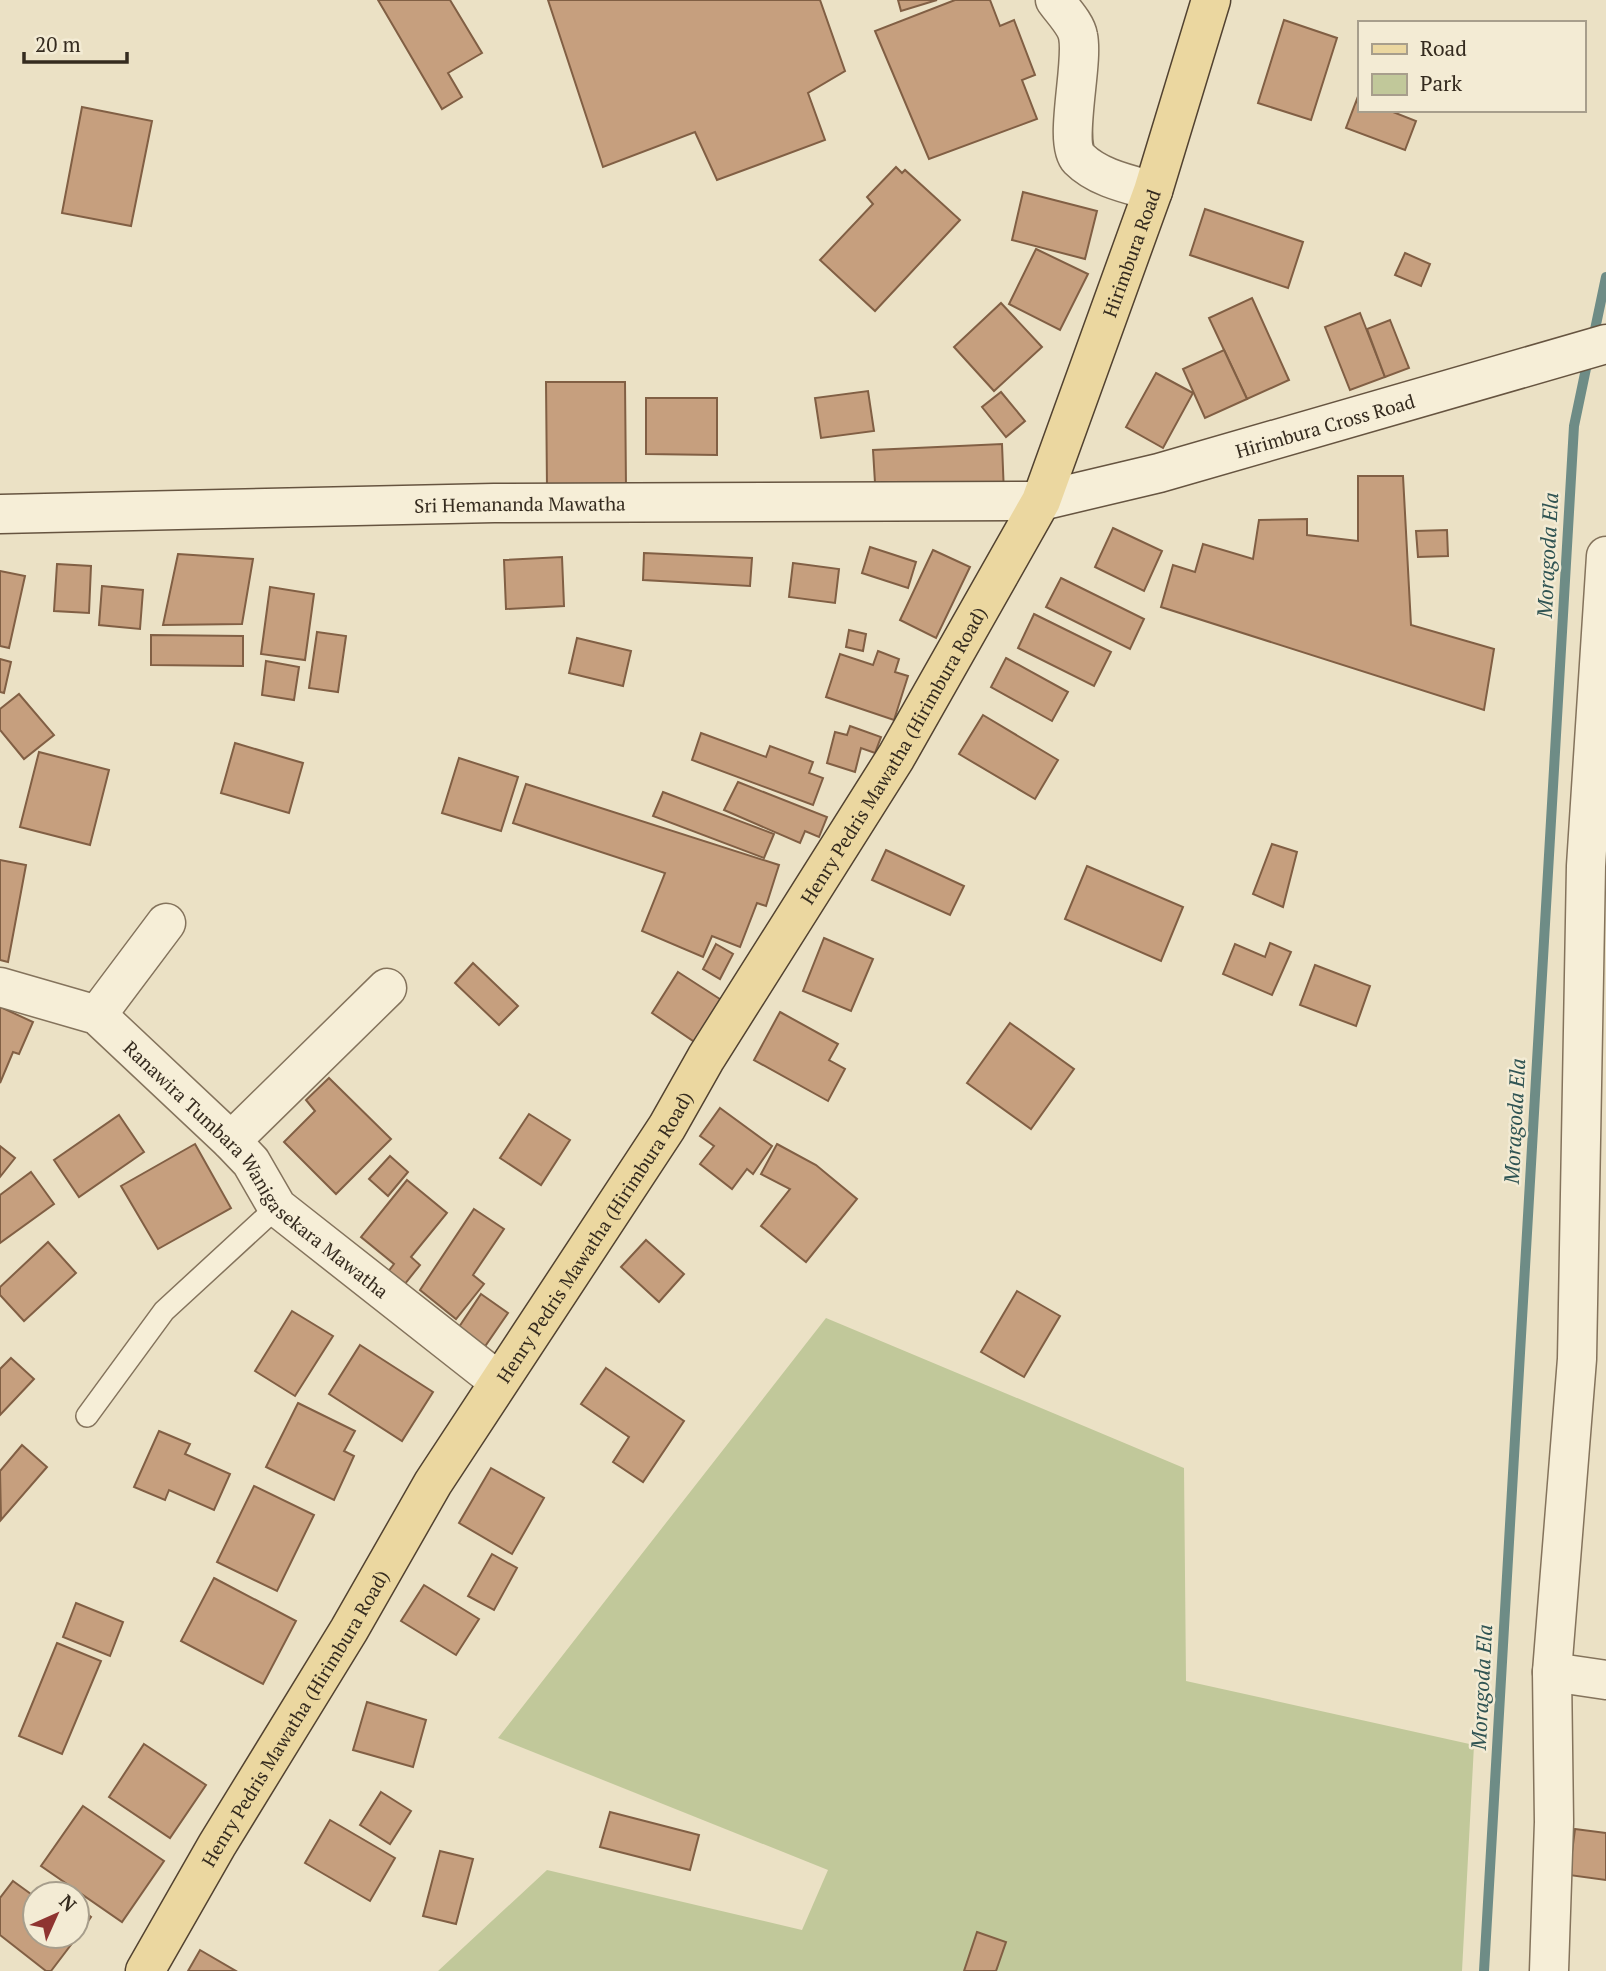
<svg xmlns="http://www.w3.org/2000/svg" width="1606" height="1971" font-family="'PT Serif',serif">
<style>
.green{fill:#c1c89a}
.lines{fill:none;stroke-linecap:round;stroke-linejoin:round}
.stream{stroke:#6e8c86;stroke-width:10}
.building{fill:#c69f7e;stroke:#815f44;stroke-width:2}
.service-casing{stroke:#84735c;stroke-width:24}
.minor-casing{stroke:#84735c;stroke-width:41}
.secondary-casing{stroke:#665440;stroke-width:41}
.primary-casing{stroke:#524230;stroke-width:41}
.service{stroke:#f6eed7;stroke-width:21}
.minor{stroke:#f6eed7;stroke-width:38}
.secondary{stroke:#f6eed7;stroke-width:38}
.primary{stroke:#ebd7a0;stroke-width:38}
.labels{text-anchor:middle;dominant-baseline:central;stroke-width:5;stroke-linejoin:round;paint-order:stroke}
.street-label{font-size:19px;fill:#352b1f;stroke:#f3ebd4}
.water-label{font-size:21px;font-style:italic;fill:#305453;stroke:#f3ebd4}
</style>
<rect width="100%" height="100%" fill="#ebe1c5"/>
<polygon class="green" points="826,1318 1184,1468 1186,1681 1474,1745 1462,1971 438,1971 547,1870 802,1930 828,1870 498,1738"/>
<g class="lines">
<g class="stream">
<polyline points="1593,339 1606,277"/>
<polyline points="1484,1971 1574,426 1588,359"/>
</g>
</g>
<g class="building">
<polygon points="378,0 450,0 482,53 448,73 462,97 442,109"/>
<polygon points="548,0 820,0 845,71 808,93 825,140 717,180 695,132 603,167"/>
<polygon points="898,0 937,0 901,11"/>
<polygon points="955,0 990,0 1000,26 1014,20 1035,75 1022,80 1037,119 929,159 875,31"/>
<polygon points="1284,20 1337,38 1311,120 1258,103"/>
<polygon points="1357,99 1359,110 1388,110 1416,121 1405,150 1346,128"/>
<polygon points="82,107 152,121 131,226 62,213"/>
<polygon points="896,167 902,173 905,170 960,220 875,311 820,260 873,204 867,197"/>
<polygon points="1023,192 1097,211 1085,259 1012,240"/>
<polygon points="1205,209 1303,242 1288,288 1190,255"/>
<polygon points="1036,249 1088,274 1060,330 1009,304"/>
<polygon points="1405,253 1430,264 1421,286 1395,275"/>
<polygon points="1252,298 1289,380 1247,399 1209,318"/>
<polygon points="1001,303 1042,347 994,391 954,347"/>
<polygon points="1360,313 1385,377 1350,390 1325,327"/>
<polygon points="1390,320 1409,368 1385,377 1367,329"/>
<polygon points="1224,350 1247,399 1205,418 1183,369"/>
<polygon points="1156,373 1193,393 1163,448 1126,427"/>
<polygon points="546,382 625,382 626,488 547,488"/>
<polygon points="868,391 874,431 821,438 815,398"/>
<polygon points="1001,392 1025,421 1006,437 982,407"/>
<polygon points="646,398 717,398 717,455 646,454"/>
<polygon points="1002,444 1004,494 876,499 873,450"/>
<polygon points="1358,476 1403,476 1411,625 1494,649 1484,710 1161,607 1173,565 1195,572 1203,544 1253,559 1259,520 1307,519 1307,535 1358,541"/>
<polygon points="1113,528 1162,551 1144,591 1095,567"/>
<polygon points="1447,530 1448,556 1418,557 1416,531"/>
<polygon points="870,547 916,562 908,588 862,573"/>
<polygon points="933,550 970,567 936,638 900,620"/>
<polygon points="644,553 752,558 750,586 643,580"/>
<polygon points="178,554 253,559 242,624 163,625"/>
<polygon points="562,557 564,606 506,609 504,560"/>
<polygon points="793,563 839,569 835,603 789,597"/>
<polygon points="57,564 91,566 89,613 54,611"/>
<polygon points="0,571 25,576 9,648 0,646"/>
<polygon points="1061,578 1144,619 1130,649 1046,607"/>
<polygon points="102,586 143,590 140,629 99,625"/>
<polygon points="270,587 314,594 305,660 261,654"/>
<polygon points="1034,614 1111,652 1094,686 1018,648"/>
<polygon points="849,630 866,634 863,651 846,647"/>
<polygon points="317,632 346,636 338,692 309,688"/>
<polygon points="151,635 243,636 243,666 151,665"/>
<polygon points="577,638 631,651 623,686 569,673"/>
<polygon points="878,651 899,659 895,672 908,676 894,720 826,697 840,654 873,665"/>
<polygon points="1006,658 1068,692 1052,721 991,687"/>
<polygon points="0,659 11,662 4,693 0,692"/>
<polygon points="266,661 299,667 294,700 262,695"/>
<polygon points="19,694 54,735 24,759 0,730 0,709"/>
<polygon points="983,715 1058,760 1035,799 959,754"/>
<polygon points="850,726 881,737 875,753 861,748 855,772 827,763 835,732 847,735"/>
<polygon points="701,733 766,757 770,746 813,762 809,773 823,778 813,805 692,760"/>
<polygon points="235,743 303,763 289,813 221,793"/>
<polygon points="39,752 109,770 90,845 20,827"/>
<polygon points="459,758 518,777 501,831 442,813"/>
<polygon points="738,782 827,817 819,837 805,831 800,843 724,810"/>
<polygon points="526,784 779,865 766,906 757,903 740,947 712,936 703,957 642,931 665,873 513,823"/>
<polygon points="663,792 774,834 764,858 653,816"/>
<polygon points="1272,844 1297,852 1283,907 1253,894"/>
<polygon points="886,850 964,886 950,915 872,880"/>
<polygon points="0,860 26,865 8,962 0,960"/>
<polygon points="1087,866 1183,907 1161,961 1065,919"/>
<polygon points="824,938 873,959 851,1011 803,991"/>
<polygon points="1270,943 1291,952 1272,995 1223,974 1235,944 1265,957"/>
<polygon points="716,944 733,954 720,979 703,969"/>
<polygon points="473,963 518,1006 499,1025 455,983"/>
<polygon points="1315,965 1370,986 1356,1026 1300,1005"/>
<polygon points="678,972 726,1003 699,1045 652,1013"/>
<polygon points="0,1007 33,1022 19,1054 13,1052 0,1083"/>
<polygon points="780,1012 838,1044 829,1060 845,1069 828,1101 754,1060"/>
<polygon points="1010,1023 1074,1069 1031,1129 967,1083"/>
<polygon points="329,1078 391,1139 336,1194 284,1142 315,1111 306,1100"/>
<polygon points="720,1108 772,1146 753,1174 747,1169 732,1189 700,1164 714,1146 700,1136"/>
<polygon points="529,1114 570,1140 541,1185 500,1158"/>
<polygon points="119,1115 144,1152 79,1197 54,1160"/>
<polygon points="195,1144 231,1208 158,1249 121,1186"/>
<polygon points="777,1144 816,1165 857,1199 806,1262 761,1226 790,1189 761,1174"/>
<polygon points="0,1146 15,1158 0,1177"/>
<polygon points="390,1156 408,1172 388,1196 369,1179"/>
<polygon points="31,1172 54,1204 0,1243 0,1195"/>
<polygon points="407,1180 447,1213 411,1257 420,1265 400,1290 384,1277 394,1264 361,1237"/>
<polygon points="474,1209 504,1229 473,1275 484,1284 456,1319 420,1290"/>
<polygon points="646,1240 684,1274 659,1302 621,1267"/>
<polygon points="48,1242 76,1273 24,1321 0,1295 0,1287"/>
<polygon points="1017,1291 1060,1316 1024,1377 981,1352"/>
<polygon points="481,1294 508,1313 477,1358 451,1339"/>
<polygon points="292,1311 333,1336 295,1396 255,1371"/>
<polygon points="360,1345 433,1392 402,1441 329,1394"/>
<polygon points="11,1358 34,1379 0,1415 0,1369"/>
<polygon points="606,1368 684,1421 643,1482 613,1462 629,1437 581,1404"/>
<polygon points="298,1403 355,1431 344,1451 354,1456 334,1500 266,1467"/>
<polygon points="159,1431 190,1444 185,1454 230,1474 214,1510 169,1490 165,1500 134,1487"/>
<polygon points="22,1445 47,1467 1,1520 0,1471"/>
<polygon points="491,1468 544,1498 512,1554 459,1523"/>
<polygon points="254,1486 314,1515 277,1591 217,1562"/>
<polygon points="492,1554 517,1568 494,1610 468,1596"/>
<polygon points="214,1578 296,1621 263,1684 181,1641"/>
<polygon points="424,1585 479,1619 456,1655 401,1621"/>
<polygon points="76,1603 123,1622 110,1656 63,1637"/>
<polygon points="57,1643 101,1661 62,1754 19,1736"/>
<polygon points="367,1702 426,1720 413,1767 353,1750"/>
<polygon points="144,1744 206,1785 170,1838 109,1797"/>
<polygon points="381,1792 411,1811 390,1844 360,1825"/>
<polygon points="83,1806 164,1861 122,1922 41,1866"/>
<polygon points="610,1812 699,1835 690,1870 600,1847"/>
<polygon points="330,1820 395,1858 370,1901 305,1863"/>
<polygon points="1575,1829 1606,1833 1606,1880 1569,1875"/>
<polygon points="440,1851 473,1859 456,1924 423,1916"/>
<polygon points="13,1881 35,1897 35,1936 77,1936 77,1906 91,1917 80,1933 51,1971 46,1971 0,1935 0,1898"/>
<polygon points="977,1932 1006,1942 996,1971 964,1971"/>
<polygon points="200,1950 236,1971 188,1971"/>
</g>
<g class="lines">
<defs>
<polyline id="service" points="87,1416 164,1311 277,1207"/>
<g id="minor">
<path d="M1055 0C1062 10 1076 24 1078 36 1084 64 1063 142 1079 159 1098 178 1128 184 1153 191"/>
<path id="s1" d="M0 987 97 1015 231 1141 251 1162 277 1207 498 1381"/>
<polyline points="97,1015 166,923"/>
<polyline points="231,1141 387,988"/>
<polyline points="1552,1672 1606,1680"/>
<polyline points="1549,1971 1554,1822 1552,1672 1577,1359 1586,866 1606,556"/>
</g>
<g id="secondary">
<path id="s2" d="M0 514 494 503 1041 501 1159 473 1606 344"/>
</g>
<g id="primary">
<path id="s3" d="M145 1971 217 1845 349 1630 433 1483 667 1127 706 1058 896 757 1041 501 1153 191 1211 0"/>
</g>
</defs>
<use href="#service" class="service-casing"/>
<use href="#minor" class="minor-casing"/>
<use href="#secondary" class="secondary-casing"/>
<use href="#primary" class="primary-casing"/>
<use href="#service" class="service"/>
<use href="#minor" class="minor"/>
<use href="#secondary" class="secondary"/>
<use href="#primary" class="primary"/>
</g>
<g class="labels">
<g class="street-label">
<text stroke="none"><textPath href="#s3" startOffset="1986">Hirimbura Road</textPath></text>
<text stroke="none"><textPath href="#s2" startOffset="1335">Hirimbura Cross Road</textPath></text>
<text stroke="none"><textPath href="#s2" startOffset="520">Sri Hemananda Mawatha</textPath></text>
<text stroke="none"><textPath href="#s3" startOffset="1428">Henry Pedris Mawatha (Hirimbura Road)</textPath></text>
<text stroke="none"><textPath href="#s1" startOffset="324">Ranawira Tumbara Wanigasekara Mawatha</textPath></text>
<text stroke="none"><textPath href="#s3" startOffset="861">Henry Pedris Mawatha (Hirimbura Road)</textPath></text>
<text stroke="none"><textPath href="#s3" startOffset="294">Henry Pedris Mawatha (Hirimbura Road)</textPath></text>
</g>
<g class="water-label">
<text transform="translate(1547 555) rotate(-87)">Moragoda Ela</text>
<text transform="translate(1514 1121) rotate(-87)">Moragoda Ela</text>
<text transform="translate(1481 1687) rotate(-87)">Moragoda Ela</text>
</g>
</g>
<rect x="1358" y="21" width="228" height="91" fill="#f3ebd4" stroke="#a79e8c" stroke-width="2"/>
<rect x="1372" y="44" width="35" height="10" fill="#ebd7a0" stroke="#a79e8c" stroke-width="2"/>
<text x="1420" y="56" font-size="21" fill="#352b1f">Road</text>
<rect x="1372" y="74" width="35" height="21" fill="#c1c89a" stroke="#a79e8c" stroke-width="2"/>
<text x="1420" y="91" font-size="21" fill="#352b1f">Park</text>
<g transform="translate(56 1915) rotate(45)"><circle r="33" fill="#f3ebd4" stroke="#a79e8c" stroke-width="2"/>
<path d="M0-5L12 26L0 18L-12 26Z" fill="#8f3431"/>
<text y="-10" font-size="19" font-weight="bold" text-anchor="middle" fill="#352b1f">N</text>
</g>
<path d="M24 52v10h103v-10" fill="none" stroke="#352b1f" stroke-width="3.5"/>
<text x="35" y="52" font-size="21" fill="#352b1f" stroke="#f3ebd4" stroke-width="5" paint-order="stroke">20 m</text>
</svg>
